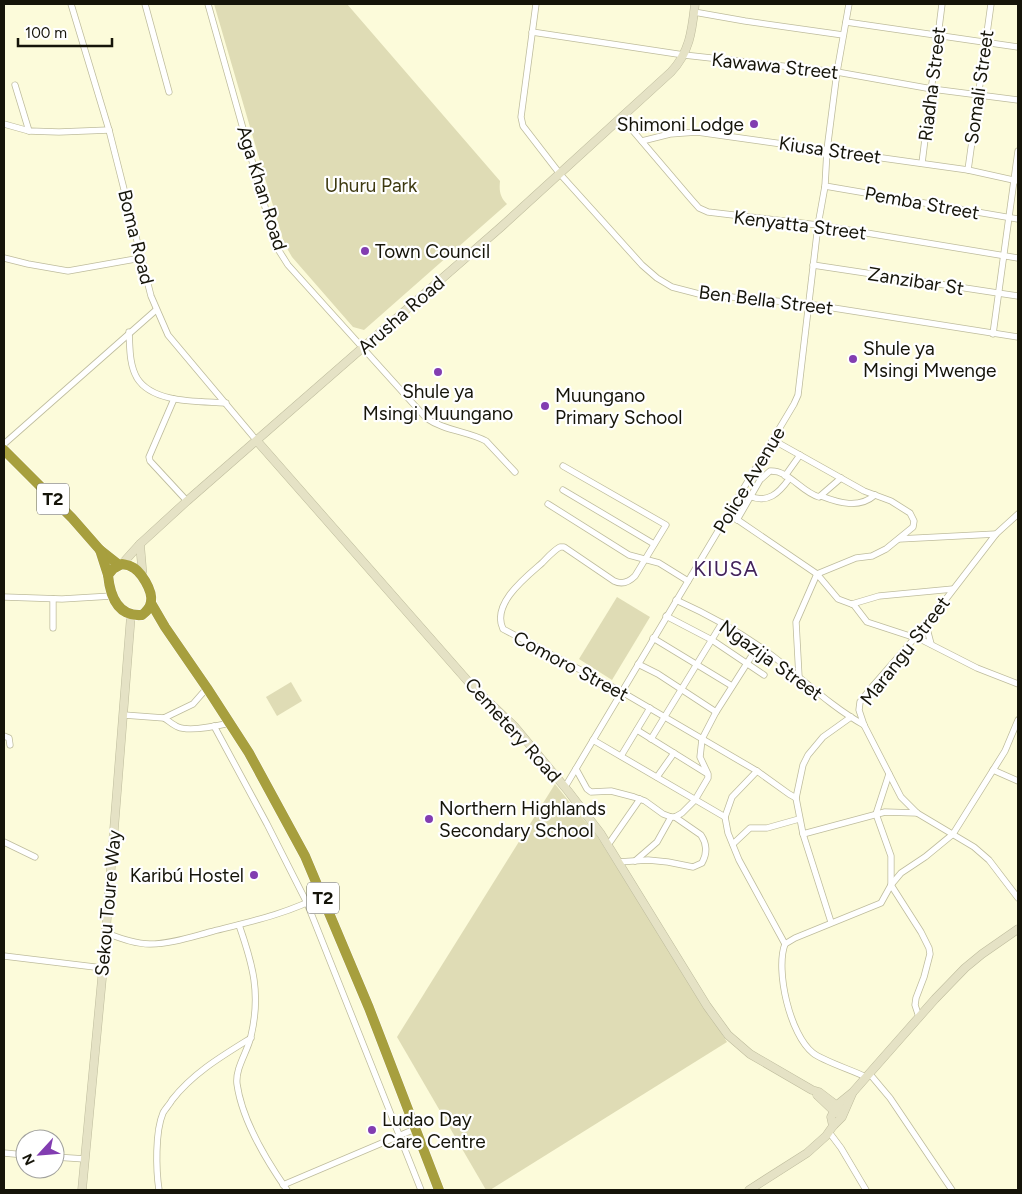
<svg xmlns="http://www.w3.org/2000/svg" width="1022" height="1194" font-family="Figtree,sans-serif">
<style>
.green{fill:#dfdcb5}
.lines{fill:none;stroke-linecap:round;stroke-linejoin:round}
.street-casing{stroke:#bebc9d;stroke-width:7}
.secondary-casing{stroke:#bebc9d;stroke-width:9}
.highway-casing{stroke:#fff;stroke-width:11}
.street{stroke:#fff;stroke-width:5.5}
.secondary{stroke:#e5e2c5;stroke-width:8}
.highway{stroke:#a79f3e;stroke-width:10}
.poi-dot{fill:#823db1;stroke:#fff;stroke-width:2}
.labels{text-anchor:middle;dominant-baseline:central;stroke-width:4.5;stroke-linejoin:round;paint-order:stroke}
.shield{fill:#fff;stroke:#5b5a53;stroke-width:1}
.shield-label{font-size:18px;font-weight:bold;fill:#151409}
.street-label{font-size:19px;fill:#151409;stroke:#fff}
.poi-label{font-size:19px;fill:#151409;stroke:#fff;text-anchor:start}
.park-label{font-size:19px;fill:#3e3a10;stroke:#fff}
.quarter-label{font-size:21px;letter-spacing:1px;fill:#43235b;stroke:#fff}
</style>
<rect width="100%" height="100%" fill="#fcfbda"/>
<g class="green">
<path d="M214 4H347L500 181C499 191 500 197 507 204L364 330 353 327 292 257 284 243Z"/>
<polygon points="617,597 650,617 612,680 579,659"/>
<polygon points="291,682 302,701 277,716 266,697"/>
<polygon points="555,784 597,836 727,1042 490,1190 486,1190 397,1037"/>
</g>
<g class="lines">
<defs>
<g id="street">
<polyline points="71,4 109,130 151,296 168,335 257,441"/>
<polyline points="145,4 169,92"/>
<path d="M208 4 276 246 288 265 426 418C445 431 467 431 486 441L515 472"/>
<polyline points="536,4 521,117 523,126 560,174 642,265 657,278 672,287 699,294 808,304 1018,337"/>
<polyline points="694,12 745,21 843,35"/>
<polyline points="846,22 1018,47"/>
<polyline points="532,32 684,55 837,72 932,89 1018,100"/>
<polyline points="15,85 29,131"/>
<polyline points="622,118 691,199 699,208 708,212 818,225 1018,258"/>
<polyline points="4,124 29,131 59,132 109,130"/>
<polyline points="642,141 670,134 697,132 968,170 1018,181"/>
<polyline points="922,163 942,4"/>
<polyline points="968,170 991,4"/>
<polyline points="825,186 1018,219"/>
<polyline points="4,258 28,264 68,271 141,258"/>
<polyline points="813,265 1018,296"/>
<path d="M129 332C130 347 129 364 137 378 153 404 200 401 226 403"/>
<polyline points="993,334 1018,151"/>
<polyline points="174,399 149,457 150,461 187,501"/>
<polyline points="773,440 864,491 891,501 910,513 914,521 913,527 886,549 872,556 856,558 817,574 796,622 799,677"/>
<polyline points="4,444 156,310"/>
<path d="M563 466 666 525 635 576C629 582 622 585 614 581L564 547H560C553 551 548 557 542 563 526 577 491 604 503 629L622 692 757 771 789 794 796 798"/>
<polyline points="785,476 800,455"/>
<polyline points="563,490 654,544"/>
<path d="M749 496C768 504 779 493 789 479"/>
<path d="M821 496C839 503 859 509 875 495"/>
<polyline points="548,504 629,555 659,563 688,581"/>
<polyline points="729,514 817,574 838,599 854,605 867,622 922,640 977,668 1018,684"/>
<polyline points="1018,514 996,534 926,625 871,688 860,702 859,710 864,725 901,797 917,813 974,847 989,860 1018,898"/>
<path d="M737 520 760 480 770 471C789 470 801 492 819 497L841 478"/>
<polyline points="899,539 996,534"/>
<polyline points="4,597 62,599 112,596"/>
<polyline points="53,599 53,628"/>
<path d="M676 600C707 614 738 631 766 651 799 675 828 705 864 725"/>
<polyline points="852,604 879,596 953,589"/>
<polyline points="666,616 712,640 764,675"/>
<polyline points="926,625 931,644"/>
<polyline points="653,638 732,686"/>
<polyline points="638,664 658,674 716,712"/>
<polyline points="124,715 164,718 193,704 207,688"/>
<path d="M164 718C169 721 173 725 178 727 190 732 217 726 230 723"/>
<polyline points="214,726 267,824 307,903 421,1190"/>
<polyline points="637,730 706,773"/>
<polyline points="4,736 9,738 10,745"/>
<polyline points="651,739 722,623"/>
<polyline points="593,740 725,817"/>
<polyline points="621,756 650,708"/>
<polyline points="576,769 587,789 591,792 611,791 634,797 645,801 663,814 671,817 675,817 682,813 695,800 708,778 708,774 700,757 702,739 716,712 758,646"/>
<polyline points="993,770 1018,781"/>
<polyline points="757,771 732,797 725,817 728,833 739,860 785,944"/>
<polyline points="889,774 876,814 891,856 891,885 921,932 929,948 930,954 924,977 916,998 915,1005 919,1017"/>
<polyline points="657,777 674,753"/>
<polyline points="565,787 794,404 798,395 818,225 825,186 827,150 837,72 849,4"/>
<polyline points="803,834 885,812 917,813"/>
<polyline points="4,842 35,857"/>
<polyline points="733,844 750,828 767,828 799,819"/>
<polyline points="608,845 640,799"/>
<polyline points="635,861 657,842 671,817"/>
<path d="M618 862 648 860 668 862 693 867 702 863C707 854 707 844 701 835L675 817"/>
<polyline points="831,922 803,834 796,798 803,765 808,755 823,737 851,717"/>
<path d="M239 925C253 965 261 994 251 1036 248 1051 235 1068 237 1084 242 1120 266 1160 287 1190"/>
<path d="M106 933C120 938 135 944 150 944 170 944 191 937 210 932 245 923 291 913 322 895"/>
<polyline points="4,956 103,968"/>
<polyline points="869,1073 890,1098 952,1190"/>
<path d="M866 1077C852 1070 823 1061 813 1053 790 1035 775 970 785 944L795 938 881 903 891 885 901 873 925 857 953 834 1005 751 1018 720"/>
<polyline points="829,1132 841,1148 866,1190"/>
<polyline points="4,1153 25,1155"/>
<polyline points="55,1157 85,1159"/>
<polyline points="283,1185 415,1129"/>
<path d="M159 1190C156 1170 155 1132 163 1113 165 1109 170 1104 172 1100 193 1073 222 1056 251 1038"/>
</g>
<g id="secondary">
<polyline points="257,441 473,687 515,727 568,791 601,834 707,1006 728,1035 750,1054 812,1090 819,1092 844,1111"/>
<polyline points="140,544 143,579"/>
<path d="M122 564 140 544 187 501 501 227 671 72C690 52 692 30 695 4"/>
<polyline points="817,1095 836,1113"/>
<polyline points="833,1126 831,1117 837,1105 853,1092 935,999 965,968 982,954 1018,929"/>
<polyline points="82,1190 103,968 131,615"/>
<polyline points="749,1190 807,1153 826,1136 833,1126 842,1117 852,1094"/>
</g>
<g id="highway">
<polyline points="4,450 72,518 100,550 119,565"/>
<polyline points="100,550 108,575"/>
<path d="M122 564C125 565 128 565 130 566 141 570 153 591 151 602 150 608 146 612 142 615 117 617 110 595 108 575L113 569Z"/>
<polyline points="151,603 165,627 207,688 249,753 305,856 369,1008 439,1190"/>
</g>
</defs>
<use href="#street" class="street-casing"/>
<use href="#secondary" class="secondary-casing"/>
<use href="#highway" class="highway-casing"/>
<use href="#street" class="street"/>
<use href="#secondary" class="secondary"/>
<use href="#highway" class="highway"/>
</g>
<g class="poi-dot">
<circle cx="754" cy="124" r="5"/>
<circle cx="365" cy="251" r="5"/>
<circle cx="853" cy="359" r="5"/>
<circle cx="438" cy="372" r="5"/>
<circle cx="545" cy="406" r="5"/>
<circle cx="429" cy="819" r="5"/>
<circle cx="254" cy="875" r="5"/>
<circle cx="372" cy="1130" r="5"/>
</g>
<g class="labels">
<g class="shield">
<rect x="37" y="483.5" width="32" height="31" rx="4"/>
<rect x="307" y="882.5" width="32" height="31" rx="4"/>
</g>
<g class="shield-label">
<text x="53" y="499">T2</text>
<text x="323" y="898">T2</text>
</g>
<g class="street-label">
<text transform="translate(775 66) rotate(6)">Kawawa Street</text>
<text transform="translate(932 84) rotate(-83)">Riadha Street</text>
<text transform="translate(979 87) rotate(-82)">Somali Street</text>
<text transform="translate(830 150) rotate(8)">Kiusa Street</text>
<text transform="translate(262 188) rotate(73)">Aga Khan Road</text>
<text transform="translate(922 203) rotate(10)">Pemba Street</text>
<text transform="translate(800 225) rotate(7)">Kenyatta Street</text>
<text transform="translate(136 237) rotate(76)">Boma Road</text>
<text transform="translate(916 281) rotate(9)">Zanzibar St</text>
<text transform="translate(766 300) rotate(7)">Ben Bella Street</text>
<text transform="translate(401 315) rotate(-41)">Arusha Road</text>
<text transform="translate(749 480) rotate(-59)">Police Avenue</text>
<text transform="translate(905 651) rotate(-52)">Marangu Street</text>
<text transform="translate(771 660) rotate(36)">Ngazija Street</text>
<text transform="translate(571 666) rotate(28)">Comoro Street</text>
<text transform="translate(513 730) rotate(48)">Cemetery Road</text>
<text transform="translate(108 903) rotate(-85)">Sekou Toure Way</text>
</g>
<g class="poi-label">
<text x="744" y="124" text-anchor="end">Shimoni Lodge</text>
<text x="375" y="251">Town Council</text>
<text x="863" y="348">Shule ya<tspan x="863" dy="22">Msingi Mwenge</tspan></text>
<text x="438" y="391" text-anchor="middle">Shule ya<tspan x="438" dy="22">Msingi Muungano</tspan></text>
<text x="555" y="395">Muungano<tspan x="555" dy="22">Primary School</tspan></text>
<text x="439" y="808">Northern Highlands<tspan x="439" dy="22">Secondary School</tspan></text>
<text x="244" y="875" text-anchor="end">Karibú Hostel</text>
<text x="382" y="1119">Ludao Day<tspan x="382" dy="22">Care Centre</tspan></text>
</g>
<g class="park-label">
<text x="371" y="185">Uhuru Park</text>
</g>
<g class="quarter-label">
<text x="726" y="568">KIUSA</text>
</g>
</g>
<rect width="1022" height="1194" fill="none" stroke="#151409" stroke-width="10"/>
<g transform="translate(40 1154) rotate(244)"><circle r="24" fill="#ffffff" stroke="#a1a19d"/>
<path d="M0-4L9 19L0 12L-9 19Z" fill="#823db1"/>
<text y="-8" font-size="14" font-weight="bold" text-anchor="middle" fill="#151409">N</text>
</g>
<path d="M18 38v8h94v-8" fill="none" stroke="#151409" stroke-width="2.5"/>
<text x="25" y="38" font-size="15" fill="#151409" stroke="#ffffff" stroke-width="4" paint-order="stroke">100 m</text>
</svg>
